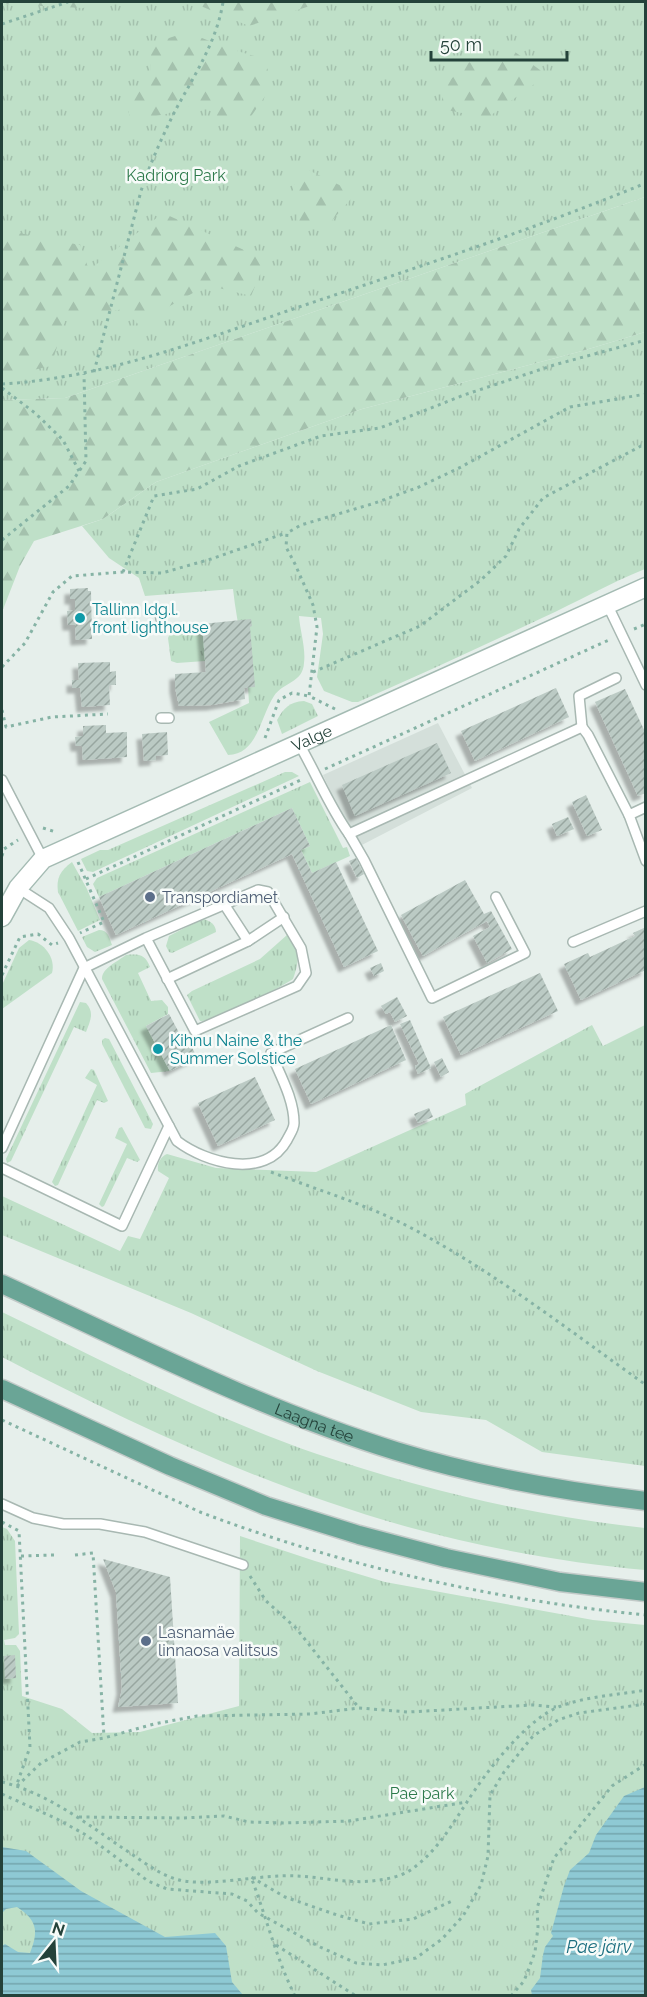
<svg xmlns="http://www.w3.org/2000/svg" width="647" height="1997" font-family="Raleway,sans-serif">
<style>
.built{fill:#d4dfda}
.grass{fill:url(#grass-tufts)}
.forest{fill:url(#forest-firs)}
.water{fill:url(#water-rules)}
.building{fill:url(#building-hatch);filter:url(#shadow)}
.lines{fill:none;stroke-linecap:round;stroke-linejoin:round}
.lane-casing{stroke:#a8b8b2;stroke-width:12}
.secondary-casing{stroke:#a4bbb3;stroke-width:21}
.primary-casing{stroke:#c2cac8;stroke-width:21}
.path{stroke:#86b3a5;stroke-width:3;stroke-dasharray:3 4.5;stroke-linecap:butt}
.lane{stroke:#fff;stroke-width:9}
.secondary{stroke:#fff;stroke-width:18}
.primary{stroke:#6aa596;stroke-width:18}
.culture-dot{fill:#0f9aa8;stroke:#f7fbf9;stroke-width:2}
.service-dot{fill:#5c6f8a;stroke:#f7fbf9;stroke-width:2}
.labels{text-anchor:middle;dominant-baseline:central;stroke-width:5;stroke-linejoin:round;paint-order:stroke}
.park-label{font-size:16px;fill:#2d7a4b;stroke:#f7fbf9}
.culture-label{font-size:16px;fill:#0d838f;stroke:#f7fbf9;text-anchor:start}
.street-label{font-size:16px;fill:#24423a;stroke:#f7fbf9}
.service-label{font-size:16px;fill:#4e5e75;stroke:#f7fbf9;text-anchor:start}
.water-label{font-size:18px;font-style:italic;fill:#1c6f80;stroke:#f7fbf9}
</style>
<defs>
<pattern id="grass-tufts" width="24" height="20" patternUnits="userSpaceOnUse" patternTransform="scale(1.5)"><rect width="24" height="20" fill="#bfe0c8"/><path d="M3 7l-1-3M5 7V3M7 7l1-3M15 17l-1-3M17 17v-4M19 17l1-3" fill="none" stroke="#a4c1ad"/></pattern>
<pattern id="forest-firs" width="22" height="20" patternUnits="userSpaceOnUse" patternTransform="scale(1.5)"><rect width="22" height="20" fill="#bfe0c8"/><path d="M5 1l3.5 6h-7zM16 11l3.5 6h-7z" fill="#a4c1ad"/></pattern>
<pattern id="water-rules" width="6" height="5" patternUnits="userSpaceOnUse" patternTransform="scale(1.5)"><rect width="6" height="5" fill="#8ec9d4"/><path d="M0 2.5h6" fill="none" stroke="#74a5ad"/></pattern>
<pattern id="building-hatch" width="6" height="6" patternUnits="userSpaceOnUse" patternTransform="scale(1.5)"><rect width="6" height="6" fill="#bbcac4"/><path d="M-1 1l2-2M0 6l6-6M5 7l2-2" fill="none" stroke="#98a6a0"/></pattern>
<filter id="shadow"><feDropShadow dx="-5.5" dy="5.5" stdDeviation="1.5" flood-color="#0004"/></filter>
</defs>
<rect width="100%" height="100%" fill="#e6efeb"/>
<polygon class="built" points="438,723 472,788 356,848 323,775"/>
<g class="grass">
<polygon points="2,2 645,2 645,197 65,398 2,400"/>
<path d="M645 332V569C610 583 577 602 542 618 481 647 420 675 358 702H352L324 691 317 677 323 634 321 618 299 616C300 631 306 648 304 663 303 683 283 682 274 696 260 717 258 754 228 755L209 722 249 703C248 665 237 627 233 589L145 596 139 578 109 558 82 526 103 519 156 482 362 409 582 351Z"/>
<polygon points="203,629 205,661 177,663 171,661 168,638 171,631"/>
<path d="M304 701 312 704 318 716 282 734 277 720C284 708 289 702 304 701Z"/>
<polygon points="285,772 292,772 299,776 93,872 87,871 81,859 100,850 108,850"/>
<polygon points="310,782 343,848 347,847 350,856 312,873 301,850 310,846 292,808 99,897 93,884 97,878"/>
<path d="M72 862 87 889 100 920 78 931 58 892C56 878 60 871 72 862Z"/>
<path d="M202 919C210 920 216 925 216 932L172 953 169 952 166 946 169 936Z"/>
<path d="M99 930C108 930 109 937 112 945L95 952 87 947 82 937Z"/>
<path d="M287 935C303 943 298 966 293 979 276 990 219 1021 200 1021L187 995 192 991 260 959Z"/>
<path d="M29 940C44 942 56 958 52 973L2 1009V985L19 948Z"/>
<path d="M126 955C139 954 145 954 150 967L138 973 151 1001 162 1000 168 1007V1014L146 1026 170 1071 151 1073 102 979C102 968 117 962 126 955Z"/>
<path d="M80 1002 86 1003C95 1013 90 1021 86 1032L74 1027 11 1161 7 1163 6 1159Z"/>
<path d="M592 1025 603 1046 645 1025V1466L542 1452 486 1420 421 1412 317 1371 191 1313 2 1235V1196L120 1251 128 1236 140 1239 169 1178 158 1171C157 1164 160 1157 167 1154L216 1168 316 1172 466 1105 465 1094Z"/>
<polygon points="105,1038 109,1039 153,1124 151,1129 145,1128 102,1044 102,1040"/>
<polygon points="91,1069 94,1070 108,1101 104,1103 97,1100 58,1185 55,1186 52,1182 97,1085 85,1078"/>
<polygon points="122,1127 140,1160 137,1162 127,1158 104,1206 102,1207 99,1204 127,1144 115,1138 119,1128"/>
<path d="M2 1312C105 1362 208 1416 317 1454 424 1490 533 1516 645 1528V1570C569 1563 483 1548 408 1527 267 1488 132 1424 2 1357Z"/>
<polygon points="2,1527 7,1529 15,1541 19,1634 15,1638 4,1640 5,1645 16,1645 20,1651 22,1696 62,1709 92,1733 140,1732 239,1706 240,1536 315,1561 385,1582 593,1620 645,1625 645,1995 2,1995"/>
</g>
<g class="forest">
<polygon points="2,2 105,2 83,8 2,4"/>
<polygon points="191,2 322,2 249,26"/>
<polygon points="187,32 227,48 264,59 273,85 247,122 217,116 201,102 166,114 131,121 124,95 150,78 151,44"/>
<polygon points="515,52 547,75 487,118 447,110 440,90 467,63"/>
<polygon points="304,168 356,193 329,224 299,229 293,187"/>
<polygon points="645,197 645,332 582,351 362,409 156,482 103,519 34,541 20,566 2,612 2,400 65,398"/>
<polygon points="163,213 266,260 251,296 207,285 138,324 123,309 65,321 51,366 2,377 2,243 14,232 80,245 89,270"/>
</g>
<g class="water">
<polygon points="645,1787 645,1995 532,1995 531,1990 540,1978 543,1955 545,1947 553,1936 551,1933 564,1886 570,1870 589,1853 596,1835 624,1796"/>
<path d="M2 1847 26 1851 81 1891 165 1937 215 1933 226 1946 232 1982 243 1995H2V1946L5 1944 18 1952 30 1953C39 1931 37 1920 17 1907L6 1909 2 1913Z"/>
</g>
<g class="building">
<polygon points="88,588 88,591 91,591 92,639 76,640 75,625 68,625 67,611 75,610 75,599 70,599 70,589"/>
<polygon points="251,619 252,626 250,627 255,687 244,688 245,699 212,705 179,706 175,687 175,674 206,672 202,624"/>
<polygon points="110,662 110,672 116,671 116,685 109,685 110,705 82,707 80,688 72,688 72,680 79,680 78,663"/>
<polygon points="556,688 569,717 475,761 461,731"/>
<polygon points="625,689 646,734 646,793 638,796 595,702"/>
<polygon points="106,725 106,733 127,732 127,757 83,760 82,746 76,746 75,737 83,736 83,726"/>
<polygon points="167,732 168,755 156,756 156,760 144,761 142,734"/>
<polygon points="437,743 451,773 355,816 342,785"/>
<polygon points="586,795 602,830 587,836 572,802"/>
<polygon points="292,808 310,846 301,850 312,873 336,862 378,951 344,967 292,854 116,935 99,897"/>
<polygon points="568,817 574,829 557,836 552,824"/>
<polygon points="356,858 364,874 357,878 349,861"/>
<polygon points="465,880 484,914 491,911 512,949 487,963 473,936 490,927 487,921 423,956 401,915"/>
<polygon points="646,927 646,970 581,1000 564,964 588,953 590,957 635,936 633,933"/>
<polygon points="381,963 384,971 374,976 370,968"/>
<polygon points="540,973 558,1011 461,1055 443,1017"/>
<polygon points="397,997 407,1016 395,1022 390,1012 386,1014 381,1006"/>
<polygon points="169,1014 184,1042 188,1040 197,1057 170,1071 146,1026"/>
<polygon points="410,1020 431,1068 418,1074 415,1066 419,1064 400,1024"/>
<polygon points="391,1025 406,1060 311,1104 295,1069"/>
<polygon points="442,1058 449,1072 441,1077 434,1062"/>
<polygon points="255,1077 275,1120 218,1146 198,1103"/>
<polygon points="429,1108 433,1117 418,1123 414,1114"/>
<polygon points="103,1559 170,1577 178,1703 118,1707 122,1689 116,1592"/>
<polygon points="15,1655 16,1678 5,1679 4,1656"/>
</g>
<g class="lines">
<defs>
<g id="lane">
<polyline points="607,604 646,685"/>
<polyline points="160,612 161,619"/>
<polyline points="161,718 169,718"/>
<polyline points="582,727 579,696 616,678"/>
<path d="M299 744C316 773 329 806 349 834L582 727 588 735 629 815 646 807"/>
<polyline points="2,780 43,859"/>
<polyline points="629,815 646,861"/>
<polyline points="349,834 364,860 432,998 525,953 496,897"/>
<path d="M18 888 49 908 69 938 177 1141C206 1163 265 1180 287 1140 290 1134 294 1129 294 1123 294 1099 280 1075 271 1053L348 1018"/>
<polyline points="224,904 248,941"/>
<polyline points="573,942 646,911"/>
<polyline points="167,979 248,941 284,917"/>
<polyline points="2,1148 84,968 146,938 195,1031 297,986 306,973 301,948 268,892 258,890 146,938"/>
<polyline points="2,1168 122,1226 169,1126"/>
<polyline points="2,1504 33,1518 63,1524 100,1524 145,1532 243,1565"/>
</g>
<g id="secondary">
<path id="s1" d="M2 917 18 888 43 859 646 587"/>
</g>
<g id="primary">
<path id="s2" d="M2 1284C131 1343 260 1409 396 1451 477 1476 561 1491 646 1501"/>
<polyline points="2,1389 170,1466 266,1506 359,1535 446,1558 560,1582 646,1592"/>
</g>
</defs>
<use href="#lane" class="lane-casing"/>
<use href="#secondary" class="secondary-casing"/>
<use href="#primary" class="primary-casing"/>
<g class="path">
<polyline points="2,24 68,2"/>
<path d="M94 372 141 191C150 164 162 137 175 111 194 76 217 41 223 2"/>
<path d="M2 384C105 378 201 340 299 307 415 268 532 230 646 183"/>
<polyline points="2,388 35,413 63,440 79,471"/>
<polyline points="2,540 69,486 86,461 84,374"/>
<polyline points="123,572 154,496 197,489 239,466 321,436 380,428 464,395 554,365 646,340"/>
<polyline points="634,629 646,624"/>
<polyline points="2,667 25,643 53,592 72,576 123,572 162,573 211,559 286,533"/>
<polyline points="313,672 420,626 481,580 506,556 519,529 543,498 641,446 646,446"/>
<polyline points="335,709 309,696 317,627 313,605 295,564 286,547 287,533 301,525 375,503 419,487 461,467 570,407 646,394"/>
<polyline points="2,710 6,727 52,717 108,714"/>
<polyline points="265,738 279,700 292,693 309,696"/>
<polyline points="325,769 611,639"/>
<polyline points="43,828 56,832"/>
<polyline points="2,856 4,849 18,840"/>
<polyline points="78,862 104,922 80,933"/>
<polyline points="86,879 303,779"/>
<polyline points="2,975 20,937 38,934 52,945 58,943"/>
<path d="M271 1172C320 1191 369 1205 415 1230 497 1274 570 1331 646 1385"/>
<path d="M2 1420 200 1512C342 1566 494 1600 646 1615"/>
<polyline points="2,1522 19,1531 30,1747 17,1784"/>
<polyline points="75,1555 93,1553 104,1737"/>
<polyline points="21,1556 55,1555"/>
<polyline points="250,1576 266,1601 296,1628 359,1708"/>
<path d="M2 1782C47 1793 86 1823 124 1849 143 1861 161 1877 184 1881 217 1886 261 1874 297 1876 323 1877 352 1885 379 1880 388 1879 401 1876 409 1871 435 1854 450 1828 467 1802 485 1773 528 1717 561 1706 588 1696 617 1695 646 1690"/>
<polyline points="17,1786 41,1763 80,1742 104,1738 154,1724 197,1716 310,1714 359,1708 408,1712 533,1705 556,1707"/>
<polyline points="2,1794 57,1819 86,1835 148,1881 167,1889 232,1894 247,1901 258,1913 320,1947 356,1963 382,1965 416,1958 442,1939 463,1916 481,1885 488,1856 490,1795 504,1772 533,1736 558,1720 579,1713 646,1704"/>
<polyline points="79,1817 183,1818 224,1816 249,1822 284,1823 349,1821 467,1802"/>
<polyline points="276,1945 356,1996"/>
<path d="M295 1996C276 1958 266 1916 251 1877L285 1897 337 1915 369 1924 413 1919 452 1901"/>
<polyline points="511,1996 524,1981 535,1952 538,1927 537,1908 554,1858 612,1786 646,1764"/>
</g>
<use href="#lane" class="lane"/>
<use href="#secondary" class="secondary"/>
<use href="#primary" class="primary"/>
</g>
<g class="culture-dot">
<circle cx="80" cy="618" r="6"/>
<circle cx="158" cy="1049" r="6"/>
</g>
<g class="service-dot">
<circle cx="150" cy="897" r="6"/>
<circle cx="146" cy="1641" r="6"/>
</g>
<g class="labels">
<g class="park-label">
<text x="176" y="175">Kadriorg Park</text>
<text x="422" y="1793">Pae park</text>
</g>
<g class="culture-label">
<text x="92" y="609">Tallinn ldg.l.<tspan x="92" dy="18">front lighthouse</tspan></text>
<text x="170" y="1040">Kihnu Naine &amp; the<tspan x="170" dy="18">Summer Solstice</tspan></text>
</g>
<g class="street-label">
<text stroke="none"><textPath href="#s1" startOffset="366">Valge</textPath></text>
<text stroke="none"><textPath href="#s2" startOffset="342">Laagna tee</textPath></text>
</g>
<g class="service-label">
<text x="162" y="897">Transpordiamet</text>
<text x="158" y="1632">Lasnamäe<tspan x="158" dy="18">linnaosa valitsus</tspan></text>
</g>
<g class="water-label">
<text x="599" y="1946">Pae järv</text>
</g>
</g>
<rect width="647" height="1997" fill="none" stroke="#24423a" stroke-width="6"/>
<g transform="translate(54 1943) rotate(18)" stroke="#f7fbf9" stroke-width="4.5" paint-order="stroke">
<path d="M0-4.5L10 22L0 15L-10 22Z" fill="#24423a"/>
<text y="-9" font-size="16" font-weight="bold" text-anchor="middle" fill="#24423a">N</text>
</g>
<path d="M431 51v9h136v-9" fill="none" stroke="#24423a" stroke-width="3"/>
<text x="440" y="51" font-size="18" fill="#24423a" stroke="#f7fbf9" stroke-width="4.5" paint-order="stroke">50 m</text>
</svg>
